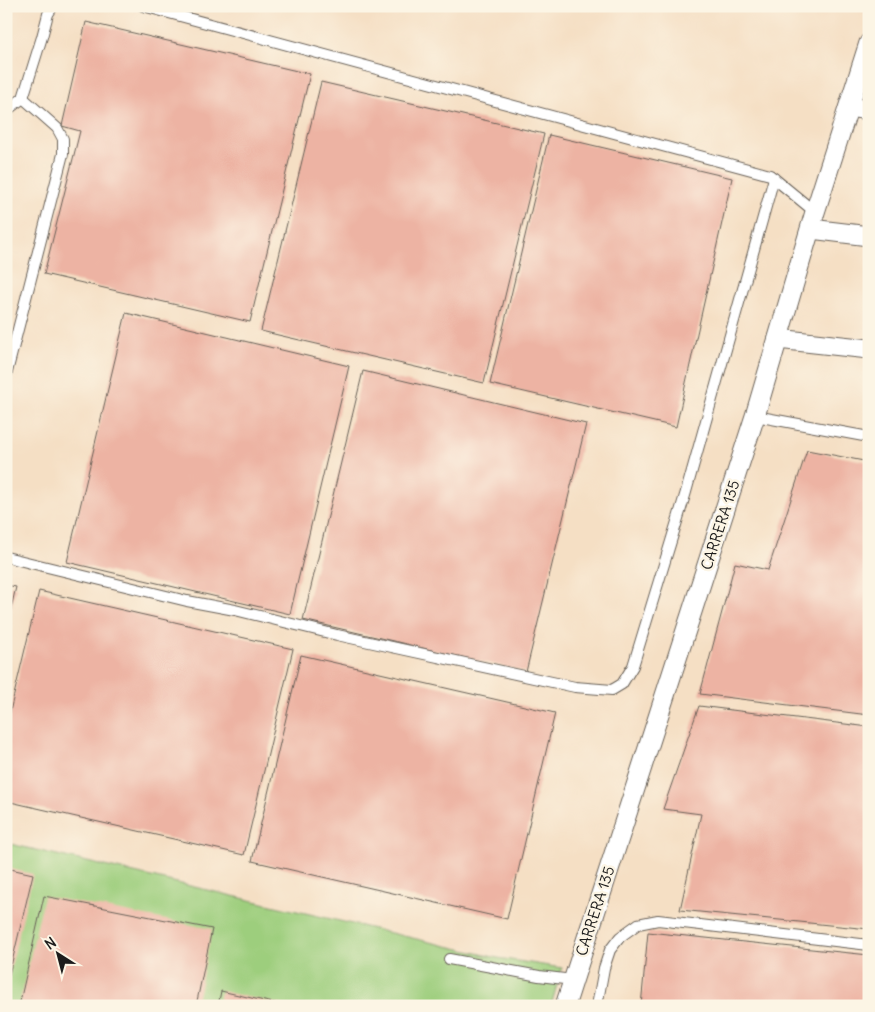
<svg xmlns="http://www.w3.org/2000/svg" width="875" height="1012" font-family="Delius,sans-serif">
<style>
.green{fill:#9dce7d;stroke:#5c754c}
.building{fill:#edb3a3}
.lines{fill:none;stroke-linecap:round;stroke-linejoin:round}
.lane-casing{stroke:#686057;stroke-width:12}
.street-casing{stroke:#686057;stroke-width:21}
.lane{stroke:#fff;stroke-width:10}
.street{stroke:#fff;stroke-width:19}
.labels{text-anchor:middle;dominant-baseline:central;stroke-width:5;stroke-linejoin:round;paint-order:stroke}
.street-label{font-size:15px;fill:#1c1c1c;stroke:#fcf5e5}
</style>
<rect width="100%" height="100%" fill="#fcf5e5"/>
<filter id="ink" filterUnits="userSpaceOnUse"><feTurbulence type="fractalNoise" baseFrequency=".02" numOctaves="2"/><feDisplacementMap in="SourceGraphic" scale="10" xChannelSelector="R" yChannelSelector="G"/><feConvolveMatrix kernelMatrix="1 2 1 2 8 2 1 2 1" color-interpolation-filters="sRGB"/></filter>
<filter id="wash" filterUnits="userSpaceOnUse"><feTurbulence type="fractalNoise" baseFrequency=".0096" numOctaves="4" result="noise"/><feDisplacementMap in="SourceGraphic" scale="20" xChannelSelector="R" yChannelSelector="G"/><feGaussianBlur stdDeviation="1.12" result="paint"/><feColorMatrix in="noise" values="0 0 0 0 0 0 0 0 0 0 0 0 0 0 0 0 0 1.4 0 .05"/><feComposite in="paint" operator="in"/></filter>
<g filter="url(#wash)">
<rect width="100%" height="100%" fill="#f5dfc4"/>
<polygon class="green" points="6,843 498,958 562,968 551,1006 6,1006"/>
<g id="blocks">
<g class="building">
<polygon points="86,22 310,74 250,322 44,274 80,131 62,126"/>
<polygon points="321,82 544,134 484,383 261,331"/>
<polygon points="549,135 732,178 676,427 490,384"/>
<polygon points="126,313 349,366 290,614 67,562"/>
<polygon points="363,371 586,424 526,672 303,620"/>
<polygon points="807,450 869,462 869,715 700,694 735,563 768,570"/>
<polygon points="6,585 16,587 7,625 6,625"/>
<polygon points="39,591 293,649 244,855 6,801 6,728"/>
<polygon points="301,655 555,713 507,919 252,861"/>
<polygon points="699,706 869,727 869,929 680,910 701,814 663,809"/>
<polygon points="6,868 33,874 7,983 6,983"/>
<polygon points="44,896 212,929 196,1006 19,1006"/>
<polygon points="648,932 869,955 869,1006 641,1006"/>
<polygon points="221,991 282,1005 282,1006 218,1006"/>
</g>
</g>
</g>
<g filter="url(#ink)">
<use href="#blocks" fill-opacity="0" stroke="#686057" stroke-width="1"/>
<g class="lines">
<defs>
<g id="lane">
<polyline points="143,6 770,175 815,212"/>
<polyline points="6,111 23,98 42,37 48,14 53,6"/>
<polyline points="6,376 63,154 63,139 57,128 23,98"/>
<polyline points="755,416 869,437"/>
<polyline points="6,557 187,601 235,610 337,635 575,687 612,690 622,684 633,666 686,492 774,178"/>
<polyline points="449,959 539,976 573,980"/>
<polyline points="597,1006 604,968 610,950 620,937 638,924 658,920 869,945"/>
</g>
<g id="street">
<polyline points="849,107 869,110"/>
<polyline points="811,229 869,236"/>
<polyline points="778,339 869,349"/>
<polyline points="565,1006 755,416 815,212 869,43"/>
</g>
</defs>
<use href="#lane" class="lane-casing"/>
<use href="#street" class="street-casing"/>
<use href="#lane" class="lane"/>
<use href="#street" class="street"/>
</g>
</g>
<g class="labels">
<g class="street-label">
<text transform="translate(720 525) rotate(-72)">CARRERA 135</text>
<text transform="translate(595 911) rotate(-72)">CARRERA 135</text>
</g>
</g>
<rect width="875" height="1012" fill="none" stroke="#fcf5e5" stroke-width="25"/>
<g transform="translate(58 954) rotate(324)" stroke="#fcf5e5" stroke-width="4" paint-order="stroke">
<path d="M0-4L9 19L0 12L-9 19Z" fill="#1c1c1c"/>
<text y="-8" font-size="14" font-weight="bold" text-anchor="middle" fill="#1c1c1c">N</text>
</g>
</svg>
